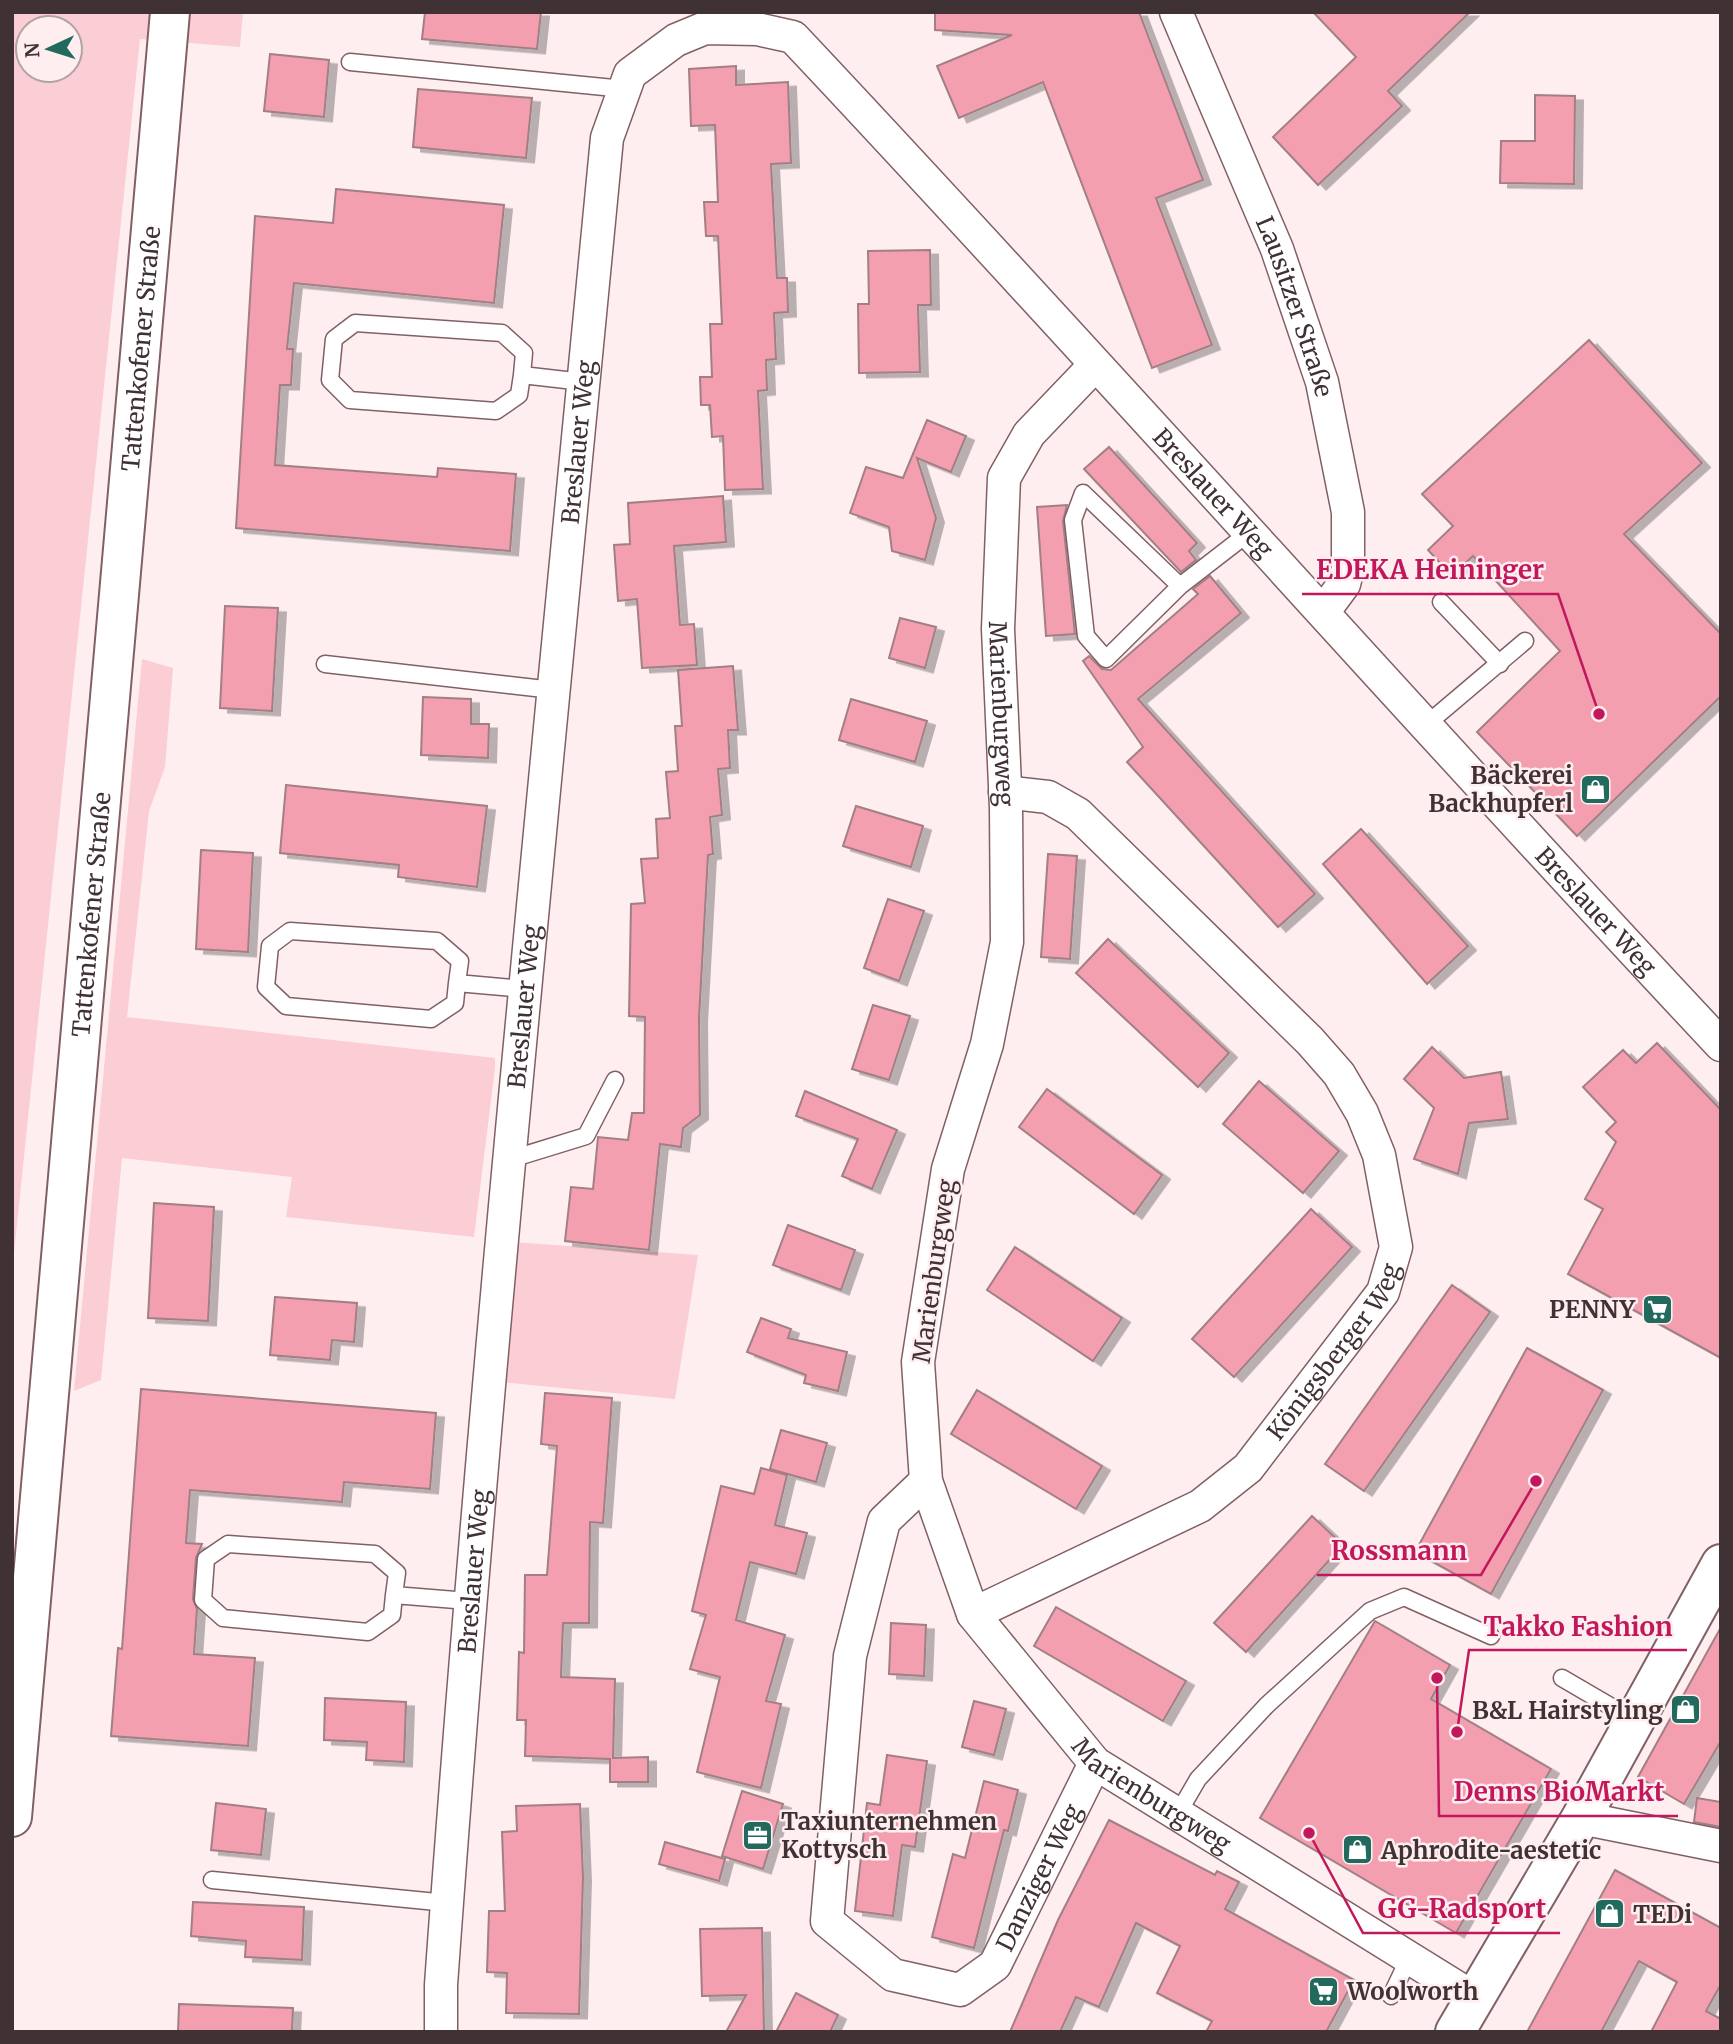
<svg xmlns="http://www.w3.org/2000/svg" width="1733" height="2044" font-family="Merriweather,serif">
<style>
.green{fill:#fbcdd4;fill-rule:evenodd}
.building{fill:#f39faf;stroke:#a17f84;stroke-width:2;filter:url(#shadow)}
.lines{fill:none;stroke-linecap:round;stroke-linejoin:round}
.service-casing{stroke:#816065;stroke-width:19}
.minor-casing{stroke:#816065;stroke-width:35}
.tertiary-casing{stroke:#816065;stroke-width:42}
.secondary-casing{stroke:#816065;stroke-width:42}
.service{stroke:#fff;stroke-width:16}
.minor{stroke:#fff;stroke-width:32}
.tertiary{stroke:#fff;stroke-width:38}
.secondary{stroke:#fff;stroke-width:38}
.labels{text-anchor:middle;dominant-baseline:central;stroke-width:5;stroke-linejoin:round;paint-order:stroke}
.street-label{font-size:24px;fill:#403234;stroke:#feeef0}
.poi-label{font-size:24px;font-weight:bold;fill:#403234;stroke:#feeef0;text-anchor:start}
.leader{fill:none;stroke:#c2185b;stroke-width:2.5}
.callout-dot{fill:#c2185b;stroke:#feeef0;stroke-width:2.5}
.callout-label{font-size:26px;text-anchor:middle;font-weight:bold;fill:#c2185b;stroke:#feeef0;stroke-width:5;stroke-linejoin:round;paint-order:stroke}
</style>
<defs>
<filter id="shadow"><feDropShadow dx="8" dy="4.5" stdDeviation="0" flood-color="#0004"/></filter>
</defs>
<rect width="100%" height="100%" fill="#feeef0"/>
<g class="green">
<path d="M12 12H243L240 47 140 39 12 1272ZM28 28H70V70H28Z"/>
<polygon points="142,659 173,668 165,767 149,811 127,1017 495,1058 495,1068 474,1237 286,1217 292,1177 122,1158 101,1380 74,1391"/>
<polygon points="512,1242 698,1255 675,1399 500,1382"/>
</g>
<g class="building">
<polygon points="425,12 541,12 537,49 422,39"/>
<polygon points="935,12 1139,12 1203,180 1156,198 1212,345 1152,368 1043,82 959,118 937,66 1012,35 935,30"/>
<polygon points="1313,12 1470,12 1388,91 1402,106 1318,185 1273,137 1356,57"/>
<polygon points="270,54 329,60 324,117 264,111"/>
<polygon points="736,66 736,85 788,82 791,163 771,164 777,278 787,278 788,312 774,313 776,359 766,360 767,390 758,391 763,489 725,490 723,436 712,437 710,405 701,405 700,377 712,377 710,324 722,324 718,236 706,236 704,202 718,202 715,125 691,126 689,69"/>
<polygon points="418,89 532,98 526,158 413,147"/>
<polygon points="1535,95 1575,96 1574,184 1500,183 1501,141 1535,141"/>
<polygon points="336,189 504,205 494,303 294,283 287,349 293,349 291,385 280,385 275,465 437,477 438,468 516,474 510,551 236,528 255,216 333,223"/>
<polygon points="930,250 931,305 918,305 920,372 859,373 858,304 869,304 868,251"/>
<polygon points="1589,340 1702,463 1624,534 1721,634 1721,696 1577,836 1477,732 1560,651 1473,556 1452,576 1428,550 1453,526 1422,494"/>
<polygon points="927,420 966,436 951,472 917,458 936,518 925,560 892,551 889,527 850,513 866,467 903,478"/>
<polygon points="1109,447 1197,543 1189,551 1196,560 1181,572 1084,469"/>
<polygon points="723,496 726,542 674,546 680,625 694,624 697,665 642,668 637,599 618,601 614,545 630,544 628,503"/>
<polygon points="1067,505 1063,521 1075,634 1046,636 1037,507"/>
<polygon points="1210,576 1241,613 1138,699 1315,894 1278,927 1127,762 1143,747 1083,661 1089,656 1102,669 1111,670 1198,594 1193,589"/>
<polygon points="225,606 278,608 272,711 220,708"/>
<polygon points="900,618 936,627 925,668 889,658"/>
<polygon points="733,666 738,730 728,730 730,768 718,769 722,815 710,817 713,854 708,855 699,1018 700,1115 683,1128 681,1147 660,1144 649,1250 565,1241 571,1187 593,1189 598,1137 628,1140 632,1113 644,1113 645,1017 629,1016 631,904 645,903 641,859 658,858 656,819 670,818 666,772 678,771 675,726 682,726 678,670"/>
<polygon points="423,697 471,699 471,724 489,724 488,758 421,755"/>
<polygon points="851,699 927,721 915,762 839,740"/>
<polygon points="286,785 487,806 477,887 398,877 399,865 280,853"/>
<polygon points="856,806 923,826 911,867 843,846"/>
<polygon points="1361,829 1468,946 1427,984 1323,864"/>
<polygon points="201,850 253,853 248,952 196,949"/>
<polygon points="1048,854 1077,856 1070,959 1041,957"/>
<polygon points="888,899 924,911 899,981 864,968"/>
<polygon points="1108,939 1229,1053 1198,1087 1076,973"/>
<polygon points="873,1005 910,1016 889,1080 852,1069"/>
<polygon points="1657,1043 1721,1110 1721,1358 1568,1274 1603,1209 1585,1199 1616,1142 1606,1132 1616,1122 1583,1087 1623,1050 1636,1063"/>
<polygon points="1432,1047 1464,1078 1501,1072 1508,1119 1469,1123 1458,1174 1414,1159 1434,1108 1404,1079"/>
<polygon points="1259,1081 1339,1151 1303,1193 1223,1124"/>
<polygon points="1047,1089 1162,1175 1134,1214 1019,1127"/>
<polygon points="805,1091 897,1130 872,1189 842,1176 858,1139 796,1116"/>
<polygon points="154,1203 214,1207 208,1321 148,1318"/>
<polygon points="1311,1209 1352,1247 1234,1377 1192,1339"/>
<polygon points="788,1225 855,1250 841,1290 773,1265"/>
<polygon points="1015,1247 1122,1318 1093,1361 987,1290"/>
<polygon points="1452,1285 1490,1312 1364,1491 1325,1464"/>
<polygon points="275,1297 357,1303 354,1342 332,1340 330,1360 270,1355"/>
<polygon points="761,1318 791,1329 788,1338 847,1352 838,1391 804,1383 806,1375 747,1352"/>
<polygon points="1527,1348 1603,1390 1491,1594 1415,1552"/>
<polygon points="141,1389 436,1413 430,1489 344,1482 342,1502 190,1490 186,1543 202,1544 196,1558 193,1599 197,1609 194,1654 255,1658 248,1746 111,1736 118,1648 122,1649"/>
<polygon points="977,1390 1102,1466 1076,1509 951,1434"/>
<polygon points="545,1393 612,1398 603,1523 590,1522 589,1623 563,1623 561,1677 615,1679 613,1758 648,1757 648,1782 610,1782 610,1759 525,1756 526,1720 517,1720 519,1652 524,1653 525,1575 547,1575 557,1446 541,1444"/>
<polygon points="781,1430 827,1443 816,1482 770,1469"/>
<polygon points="761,1468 787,1475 775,1525 807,1533 796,1574 750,1562 736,1620 785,1635 766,1701 781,1704 761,1788 697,1772 720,1677 690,1669 706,1615 692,1611 721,1486 754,1494"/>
<polygon points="1312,1516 1343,1545 1246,1652 1214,1623"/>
<polygon points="1056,1607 1186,1681 1163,1721 1034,1646"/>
<polygon points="1375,1621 1450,1665 1431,1699 1551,1769 1456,1933 1260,1818"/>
<polygon points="891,1623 926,1625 924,1676 889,1674"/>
<polygon points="1721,1627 1721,1741 1684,1804 1638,1777"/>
<polygon points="325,1698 406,1702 404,1762 366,1760 367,1742 324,1740"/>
<polygon points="974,1701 1006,1709 994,1755 962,1747"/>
<polygon points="887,1755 927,1761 915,1847 902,1845 893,1916 855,1911 867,1803 880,1805"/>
<polygon points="984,1781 1018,1790 1008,1831 1004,1830 974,1948 932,1937 953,1854 965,1858"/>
<polygon points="742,1791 783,1804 763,1869 722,1856"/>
<polygon points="1697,1798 1721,1802 1721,1827 1694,1822"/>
<polygon points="216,1803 266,1809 261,1855 211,1850"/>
<polygon points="580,1804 583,1877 579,2014 506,2013 507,1973 487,1972 489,1911 505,1911 502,1832 517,1831 516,1806"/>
<polygon points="1109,1820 1215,1875 1217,1871 1239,1882 1225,1909 1354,1980 1326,2032 1206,2032 1212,2021 1157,1993 1180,1946 1136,1923 1099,2007 1076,1997 1060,2032 1010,2032 1058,1920"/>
<polygon points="665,1842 725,1859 719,1881 659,1864"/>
<polygon points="1615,1870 1721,1928 1721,1984 1706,2011 1721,2019 1721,2032 1651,2032 1677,1982 1639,1961 1601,2032 1527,2032"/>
<polygon points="193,1902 304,1907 302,1960 245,1957 246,1941 191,1936"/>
<polygon points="762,1928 764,2032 726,2032 746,1995 702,1996 700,1929"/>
<polygon points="796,1993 838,2015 830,2032 776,2032"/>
<polygon points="179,2004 293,2008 292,2032 178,2032"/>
</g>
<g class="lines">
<defs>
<g id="service">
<polyline points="350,62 624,89"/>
<polyline points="522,375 519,395 496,411 350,400 330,380 334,339 355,323 502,333 524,353 522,375 583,382"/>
<polyline points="1180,586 1106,659 1086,636 1073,520 1083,493 1180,586 1251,531"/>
<polyline points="1441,602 1500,664"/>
<polyline points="325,664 553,690"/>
<polyline points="1427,724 1525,641"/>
<polyline points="457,983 455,1003 431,1019 286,1006 266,987 270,946 290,931 437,941 460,961 457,983 524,989"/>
<polyline points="508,1160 586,1136 615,1080"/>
<polyline points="394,1595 392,1615 368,1632 223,1618 203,1600 206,1559 228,1544 375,1554 397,1573 394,1595 468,1601"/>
<polyline points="1562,1678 1634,1720"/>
<polyline points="1177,1815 1198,1779 1267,1705 1370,1611 1404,1597 1491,1636"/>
<polyline points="212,1880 447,1903"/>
<polyline points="1391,1996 1409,1958"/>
</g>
<g id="minor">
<path id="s1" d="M1176 12 1277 249 1322 382 1348 512V568L1344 584 1324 611"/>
<path id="s2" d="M1095 365 1029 434 1004 478 998 629 1006 808 1007 942 987 1044 948 1169 918 1362 926 1481 973 1614 1095 1763 1474 1998"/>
<path id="s3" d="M926 1481 884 1521 850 1656 827 1921 893 1975 960 1990 995 1965 1095 1763"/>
<path id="s4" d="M973 1614 1200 1506 1248 1468 1383 1292 1396 1247 1379 1155 1362 1113 1339 1074 1310 1041 1078 814 1048 797 1005 792"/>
<polyline points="1581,1818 1721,1846"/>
<path id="s5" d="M441 2032V1985C485 1368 548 753 607 138L630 74 676 40 705 28 757 29 793 37C1106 369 1408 712 1721 1045"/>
</g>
<polyline id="tertiary" points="1455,2032 1581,1818 1721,1564"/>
<g id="secondary">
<path id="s6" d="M12 1817 170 12"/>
</g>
</defs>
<use href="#service" class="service-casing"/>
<use href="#minor" class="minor-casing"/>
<use href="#tertiary" class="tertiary-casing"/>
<use href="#secondary" class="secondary-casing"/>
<use href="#service" class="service"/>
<use href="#minor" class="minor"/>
<use href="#tertiary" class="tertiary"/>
<use href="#secondary" class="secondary"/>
</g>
<defs>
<symbol id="shop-square" viewBox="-11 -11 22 22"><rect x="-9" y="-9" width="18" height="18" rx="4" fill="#22695e" stroke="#feeef0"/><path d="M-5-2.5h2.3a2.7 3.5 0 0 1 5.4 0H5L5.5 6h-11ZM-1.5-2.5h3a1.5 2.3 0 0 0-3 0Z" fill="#fff"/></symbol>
<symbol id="supermarket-square" viewBox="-11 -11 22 22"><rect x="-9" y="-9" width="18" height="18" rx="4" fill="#22695e" stroke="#feeef0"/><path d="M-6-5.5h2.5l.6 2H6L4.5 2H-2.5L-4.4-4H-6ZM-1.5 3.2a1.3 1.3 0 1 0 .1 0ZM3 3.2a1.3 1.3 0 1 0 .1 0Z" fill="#fff"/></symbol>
<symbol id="office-square" viewBox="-11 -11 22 22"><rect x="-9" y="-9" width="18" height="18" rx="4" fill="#22695e" stroke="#feeef0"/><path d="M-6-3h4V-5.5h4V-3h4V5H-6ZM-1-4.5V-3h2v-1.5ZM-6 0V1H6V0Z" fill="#fff"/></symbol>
</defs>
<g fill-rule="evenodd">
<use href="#shop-square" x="1578" y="772" width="35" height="35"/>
<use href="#supermarket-square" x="1640" y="1292" width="35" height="35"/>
<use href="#shop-square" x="1668" y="1692" width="35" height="35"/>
<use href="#office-square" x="740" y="1818" width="35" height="35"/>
<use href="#shop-square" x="1340" y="1832" width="35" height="35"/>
<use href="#shop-square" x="1592" y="1896" width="35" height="35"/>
<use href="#supermarket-square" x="1306" y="1974" width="35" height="35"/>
</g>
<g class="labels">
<g class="street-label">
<text stroke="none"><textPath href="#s1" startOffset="318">Lausitzer Straße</textPath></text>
<text stroke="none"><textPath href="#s6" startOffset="1474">Tattenkofener Straße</textPath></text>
<text stroke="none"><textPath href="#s5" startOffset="1596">Breslauer Weg</textPath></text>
<text stroke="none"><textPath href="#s5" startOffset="2767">Breslauer Weg</textPath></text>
<text stroke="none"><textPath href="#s2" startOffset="382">Marienburgweg</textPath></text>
<text stroke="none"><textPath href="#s5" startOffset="3334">Breslauer Weg</textPath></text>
<text stroke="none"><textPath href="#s6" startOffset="906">Tattenkofener Straße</textPath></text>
<text stroke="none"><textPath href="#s5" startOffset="1029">Breslauer Weg</textPath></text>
<text transform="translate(934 1271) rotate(-82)">Marienburgweg</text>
<text stroke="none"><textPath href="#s4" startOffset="458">Königsberger Weg</textPath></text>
<text stroke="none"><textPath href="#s5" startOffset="462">Breslauer Weg</textPath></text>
<text stroke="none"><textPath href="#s2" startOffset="1558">Marienburgweg</textPath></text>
<text stroke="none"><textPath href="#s3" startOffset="758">Danziger Weg</textPath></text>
</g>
<g class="poi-label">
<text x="1573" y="775" text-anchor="end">Bäckerei<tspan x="1573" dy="28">Backhupferl</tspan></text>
<text x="1635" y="1309" text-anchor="end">PENNY</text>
<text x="1663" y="1710" text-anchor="end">B&amp;L Hairstyling</text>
<text x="781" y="1821">Taxiunternehmen<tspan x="781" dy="28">Kottysch</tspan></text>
<text x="1381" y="1850">Aphrodite-aestetic</text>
<text x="1633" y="1914">TEDi</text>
<text x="1347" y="1991">Woolworth</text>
</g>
</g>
<path class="leader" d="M1599 714L1558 594H1302M1536 1481L1481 1575H1317M1457 1732L1469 1650H1687M1437 1678L1439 1816H1678M1309 1833L1363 1933H1560"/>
<g class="callout-dot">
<circle cx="1599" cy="714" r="7"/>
<circle cx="1536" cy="1481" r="7"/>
<circle cx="1457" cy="1732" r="7"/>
<circle cx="1437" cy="1678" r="7"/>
<circle cx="1309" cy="1833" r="7"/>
</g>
<g class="callout-label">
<text x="1430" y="579">EDEKA Heininger</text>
<text x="1399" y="1560">Rossmann</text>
<text x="1578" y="1636">Takko Fashion</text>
<text x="1559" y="1801">Denns BioMarkt</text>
<text x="1462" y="1918">GG-Radsport</text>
</g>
<rect width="1733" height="2044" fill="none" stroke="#403234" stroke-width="28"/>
<g transform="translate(49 49) rotate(266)"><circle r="33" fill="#feeef0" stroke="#b2a3a5" stroke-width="2"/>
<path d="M0-5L12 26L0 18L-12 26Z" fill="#22695e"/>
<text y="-10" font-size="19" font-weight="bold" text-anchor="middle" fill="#403234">N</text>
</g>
</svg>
